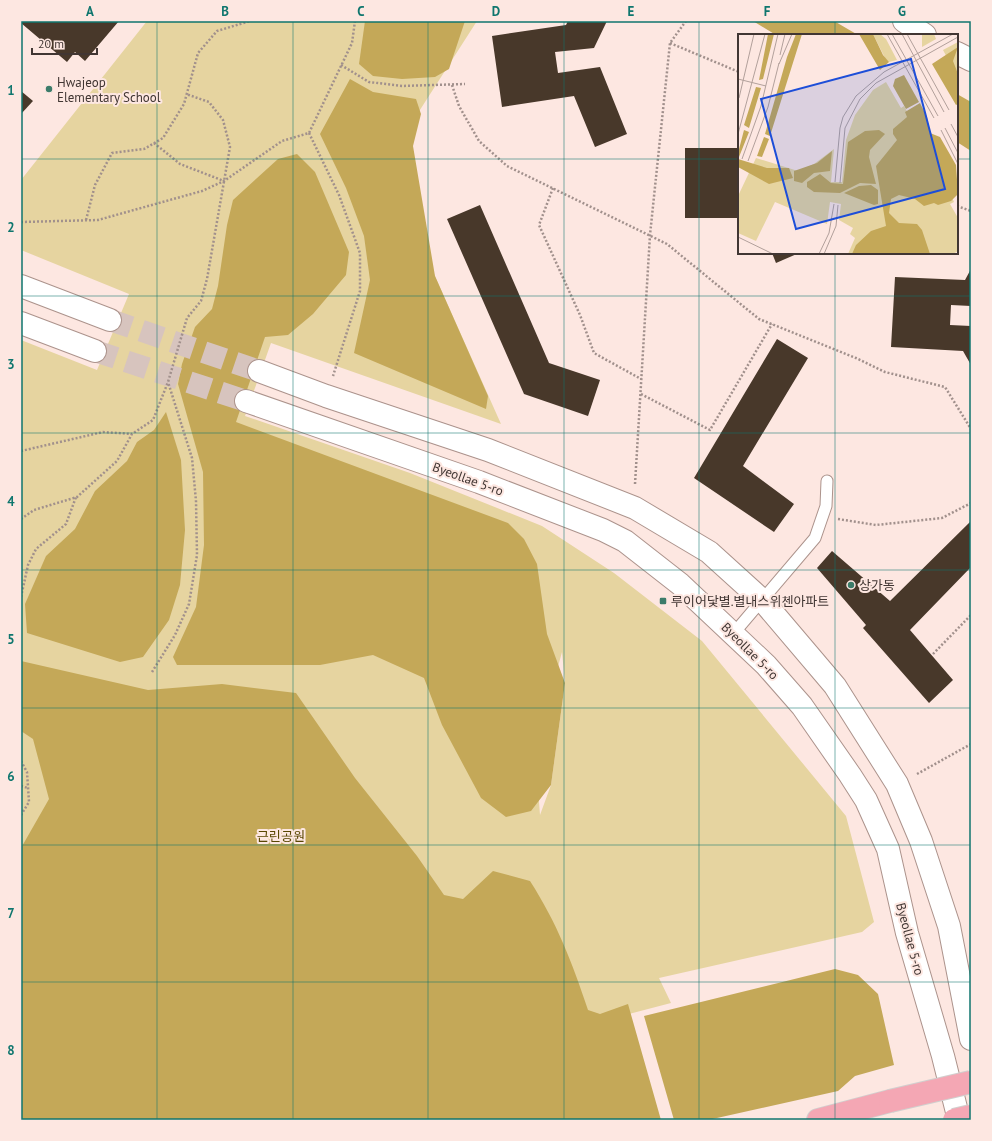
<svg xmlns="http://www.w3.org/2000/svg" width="992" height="1141" font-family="'PT Sans','Noto Sans KR',sans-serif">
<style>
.green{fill:#e6d4a0;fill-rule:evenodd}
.forest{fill:#c4a858}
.building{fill:#48382a}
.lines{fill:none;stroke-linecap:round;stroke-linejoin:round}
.secondary-tunnel{stroke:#d7c4be;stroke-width:22;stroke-dasharray:22 11;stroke-linecap:butt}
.lane-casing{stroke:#ac938c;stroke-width:13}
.secondary-casing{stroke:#ac938c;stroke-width:24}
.highway-casing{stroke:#d1cfce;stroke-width:24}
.path{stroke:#a1908c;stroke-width:2.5;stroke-dasharray:2 2;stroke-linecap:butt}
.lane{stroke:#fff;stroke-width:11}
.secondary{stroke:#fff;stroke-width:22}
.highway{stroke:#f4a7b4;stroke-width:22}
.highway-bridge-casing{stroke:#d1cfce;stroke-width:24;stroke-linecap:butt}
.highway-bridge{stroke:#f4a7b4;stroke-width:22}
.grid{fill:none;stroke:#0f766e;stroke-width:1;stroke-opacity:0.55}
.poi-dot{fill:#3c7c6a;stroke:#fde7e1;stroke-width:1.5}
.labels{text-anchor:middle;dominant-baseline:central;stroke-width:4;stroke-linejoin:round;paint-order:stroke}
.poi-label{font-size:13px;fill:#413633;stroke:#fde7e1;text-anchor:start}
.street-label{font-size:13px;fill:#413633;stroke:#fde7e1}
.park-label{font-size:13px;fill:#594602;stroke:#fde7e1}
.inset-road{fill:none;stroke:#b2a09b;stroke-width:1}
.view{fill:#1d4ed8;fill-opacity:0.15;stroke:#1d4ed8;stroke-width:2}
.inset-edge{fill:none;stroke:#413633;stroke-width:2}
.neatline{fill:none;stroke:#0f766e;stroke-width:1.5}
.grid-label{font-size:13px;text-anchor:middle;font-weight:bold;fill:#0f766e}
</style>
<rect width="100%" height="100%" fill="#fde7e1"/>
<path class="green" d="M147 21H477L409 127 426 256 501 424 271 343 245 416 410 473 542 526 614 573 702 641 846 816 874 922 862 932 659 978 671 1003 235 1117 216 1120H21V340L97 370 129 294 21 250V180ZM562 652 565 683 551 785 540 815 535 751Z"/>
<g class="forest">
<polygon points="365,21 465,21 449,69 435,77 402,79 373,76 359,64"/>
<polygon points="753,21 834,21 858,35 776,35"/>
<polygon points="350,79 373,92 416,99 421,114 413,146 435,276 488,396 486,409 354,353 370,280 364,236 346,188 320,134"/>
<polygon points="957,94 971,102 971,151 957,142"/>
<polygon points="297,154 315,172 349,252 346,275 313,314 288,335 265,337 236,422 508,523 524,539 537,564 547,634 565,683 551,785 531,811 506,817 481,798 442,725 424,678 373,655 320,665 177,665 173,657 196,607 204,545 203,472 178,384 182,364 195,327 212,309 218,286 227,225 233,200 278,159"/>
<polygon points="166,412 181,460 185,530 180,585 169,620 143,657 120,662 27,633 25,604 46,556 75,529 95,491 127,461 137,442 154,430"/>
<path d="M21 661 148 690 222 684 296 693 355 778 417 856 444 895 463 899 493 871 530 881C557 923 572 962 588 1010L600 1014 628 1004 661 1120H21V848L49 799 33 739 21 731Z"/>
<polygon points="835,969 858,975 878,994 894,1065 855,1076 838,1091 708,1120 674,1120 644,1016"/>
</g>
<g class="building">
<polygon points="21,21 119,21 85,61 75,52 67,62 21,23"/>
<polygon points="568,21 607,21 594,48 555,52 558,73 600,67 627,134 595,147 574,96 502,107 492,36 566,25"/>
<polygon points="21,91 33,101 21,114"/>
<rect x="685" y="148" width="54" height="70"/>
<polygon points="480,205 549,363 600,380 588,416 524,394 447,219"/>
<polygon points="772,253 799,253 776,263"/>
<polygon points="971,269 971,306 951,305 950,325 971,326 971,365 963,351 891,347 895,277 965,280"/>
<polygon points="777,339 808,358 743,466 794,504 774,532 694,478"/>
<polygon points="971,521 971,567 910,630 953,680 929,703 863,628 866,625 817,568 832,551 890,601"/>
</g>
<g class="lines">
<g class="secondary-tunnel">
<polyline points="110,320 259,371"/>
<polyline points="95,351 246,401"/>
</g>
<defs>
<polyline id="lane" points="734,633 815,538 826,506 827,481"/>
<g id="secondary">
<polyline points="904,21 925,35"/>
<polyline points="957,53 971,60"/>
<polyline points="21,286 110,320"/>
<polyline points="21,323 95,351"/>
<polyline points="259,371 326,396 488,450 635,508 709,552 762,600 835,686 897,784 921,841 949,926 971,1039"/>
<polyline points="246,401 479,482 603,530 625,541 680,584 766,665 802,706 850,775 866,800 888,849 907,933 943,1056 959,1120"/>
</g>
<polyline id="highway" points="818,1120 890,1101"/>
</defs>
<use href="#lane" class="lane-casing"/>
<use href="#secondary" class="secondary-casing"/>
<use href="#highway" class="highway-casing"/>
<g class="path">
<polyline points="670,43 739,72"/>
<polyline points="341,65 369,82 402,86 465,84"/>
<polyline points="452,85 459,106 479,141 507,166 667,244 759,319 856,358 885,372 945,387 971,429"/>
<polyline points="309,133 339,195 360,253 360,291 333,376"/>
<polyline points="154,143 180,164 224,181"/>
<polyline points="553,188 539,225 580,315 594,353 641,379"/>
<polyline points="957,206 971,211"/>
<polyline points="86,220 95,185 112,153 144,149 163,138 184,104 198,53 217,31 250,21"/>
<polyline points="21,222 98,220 202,191 224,181 282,141 309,133 352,43 355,21"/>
<polyline points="641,394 710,430 772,324"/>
<polyline points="21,451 103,432 132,434"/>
<polyline points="635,484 650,235 670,43 686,21"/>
<polyline points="21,519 34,510 77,497 117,461 132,434 153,420 168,382 187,318 201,301 207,279 230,147 223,120 209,102 186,94"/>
<polyline points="838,519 876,525 942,518 971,503"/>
<polyline points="21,597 28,565 36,549 66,524 76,497"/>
<polyline points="933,654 971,615"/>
<polyline points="152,672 175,635 189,604 197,555 196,501 192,458 168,382"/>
<polyline points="21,761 27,772 29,802 21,815"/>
<polyline points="917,774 971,744"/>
<polyline points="21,786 28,788"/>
</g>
<use href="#lane" class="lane"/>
<use href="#secondary" class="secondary"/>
<use href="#highway" class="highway"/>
<defs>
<g id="highway-bridge">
<polyline points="890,1101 971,1082"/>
<polyline points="954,1120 971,1116"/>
</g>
</defs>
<use href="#highway-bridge" class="highway-bridge-casing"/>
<use href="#highway-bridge" class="highway-bridge"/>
</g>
<path class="grid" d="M157 21V1120M293 21V1120M428 21V1120M564 21V1120M699 21V1120M835 21V35M21 159H739M957 159H971M835 253V1120M21 296H971M21 433H971M21 570H971M21 708H971M21 845H971M21 982H971"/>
<g class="poi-dot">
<circle cx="49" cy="89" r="4"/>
<circle cx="851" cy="585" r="4"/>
<rect x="659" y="597" width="8" height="8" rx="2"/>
</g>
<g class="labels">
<g class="poi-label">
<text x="57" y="82">Hwajeop<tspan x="57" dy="15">Elementary School</tspan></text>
<text x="859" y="585">상가동</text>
<text x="671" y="601">루이어닻별.별내스위첸아파트</text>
</g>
<g class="street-label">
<text transform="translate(468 479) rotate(20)">Byeollae 5-ro</text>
<text transform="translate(750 651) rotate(45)">Byeollae 5-ro</text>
<text transform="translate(910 939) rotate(75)">Byeollae 5-ro</text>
</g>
<g class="park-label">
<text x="281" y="836">근린공원</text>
</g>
</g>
<g transform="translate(738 34)">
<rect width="220" height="220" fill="#fde7e1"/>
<path d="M135 0H142L148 5 159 26 151 28 147 24ZM184 0H196L198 5 184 13ZM220 8V44L205 16ZM148 48 163 74 166 72 196 125 216 168 212 170 220 184V217L215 220H110L117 204 112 200 115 194 101 186 103 170 92 168 89 190 37 168 18 207 0 199V162L18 124 60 137 76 130 96 115 93 148H104L108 106 117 81 135 56Z" fill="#e6d4a0"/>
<path d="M30 0H36L25 45 21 46ZM58 0H64L32 102 27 100 49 23ZM121 0H135L145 21 151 28 142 36ZM220 13 215 27 220 40V70L218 71 194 30ZM166 41 181 68 168 75 155 52 157 45ZM18 53 23 54 11 94 6 91ZM182 69 189 83 192 99 202 103 218 131 220 160 213 167 200 171 196 169 186 172 177 165 161 161 153 165 151 179 161 189 179 190 184 196 192 220H114L118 211 133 197 148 192 138 132 159 106 155 100V95L169 83 167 78ZM6 96 11 98 1 123 0 119ZM141 96 147 100 132 116 131 123 138 150 122 149 102 159 76 158 69 153V148L82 140 93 149 105 150 110 108 127 97ZM26 103 31 105 24 123 19 122ZM94 117 92 137 76 139 64 149 56 147V137L79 129ZM0 125 29 134H51L55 144 31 150 0 133ZM133 151 140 156V170L136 171 106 159 121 152Z" fill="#c4a858"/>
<path class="inset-road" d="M149 0 196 84M154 0 200 82M164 0 206 78M169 0 211 76M42 21 47 0M41 30 54 0M0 45 28 52M1 64 16 0M213 90 220 103M207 94 220 119M203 96 220 130M0 100 27 0M4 125 23 72 40 0M10 127 30 73 41 29M97 148 102 94 105 83 118 62 146 38 215 0M102 149 107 94 122 65 138 49 220 3M0 203 35 220M81 220 91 199 96 170M86 220 98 192 100 171"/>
<path class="view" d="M173 25 207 155 58 195 23 65Z"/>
<rect width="220" height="220" class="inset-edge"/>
</g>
<rect width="992" height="1141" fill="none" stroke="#fde7e1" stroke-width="44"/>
<path d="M32 48v6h65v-6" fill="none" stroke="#413633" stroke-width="2"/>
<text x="38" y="48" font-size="12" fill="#413633" stroke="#fde7e1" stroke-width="3" paint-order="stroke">20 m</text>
<rect x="22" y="22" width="948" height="1097" class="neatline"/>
<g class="grid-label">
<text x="90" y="16">A</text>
<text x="225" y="16">B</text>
<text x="361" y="16">C</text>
<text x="496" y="16">D</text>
<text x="631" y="16">E</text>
<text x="767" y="16">F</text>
<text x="902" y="16">G</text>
<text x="11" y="95">1</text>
<text x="11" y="232">2</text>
<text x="11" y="369">3</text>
<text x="11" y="506">4</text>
<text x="11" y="644">5</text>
<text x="11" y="781">6</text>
<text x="11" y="918">7</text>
<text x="11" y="1055">8</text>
</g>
</svg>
